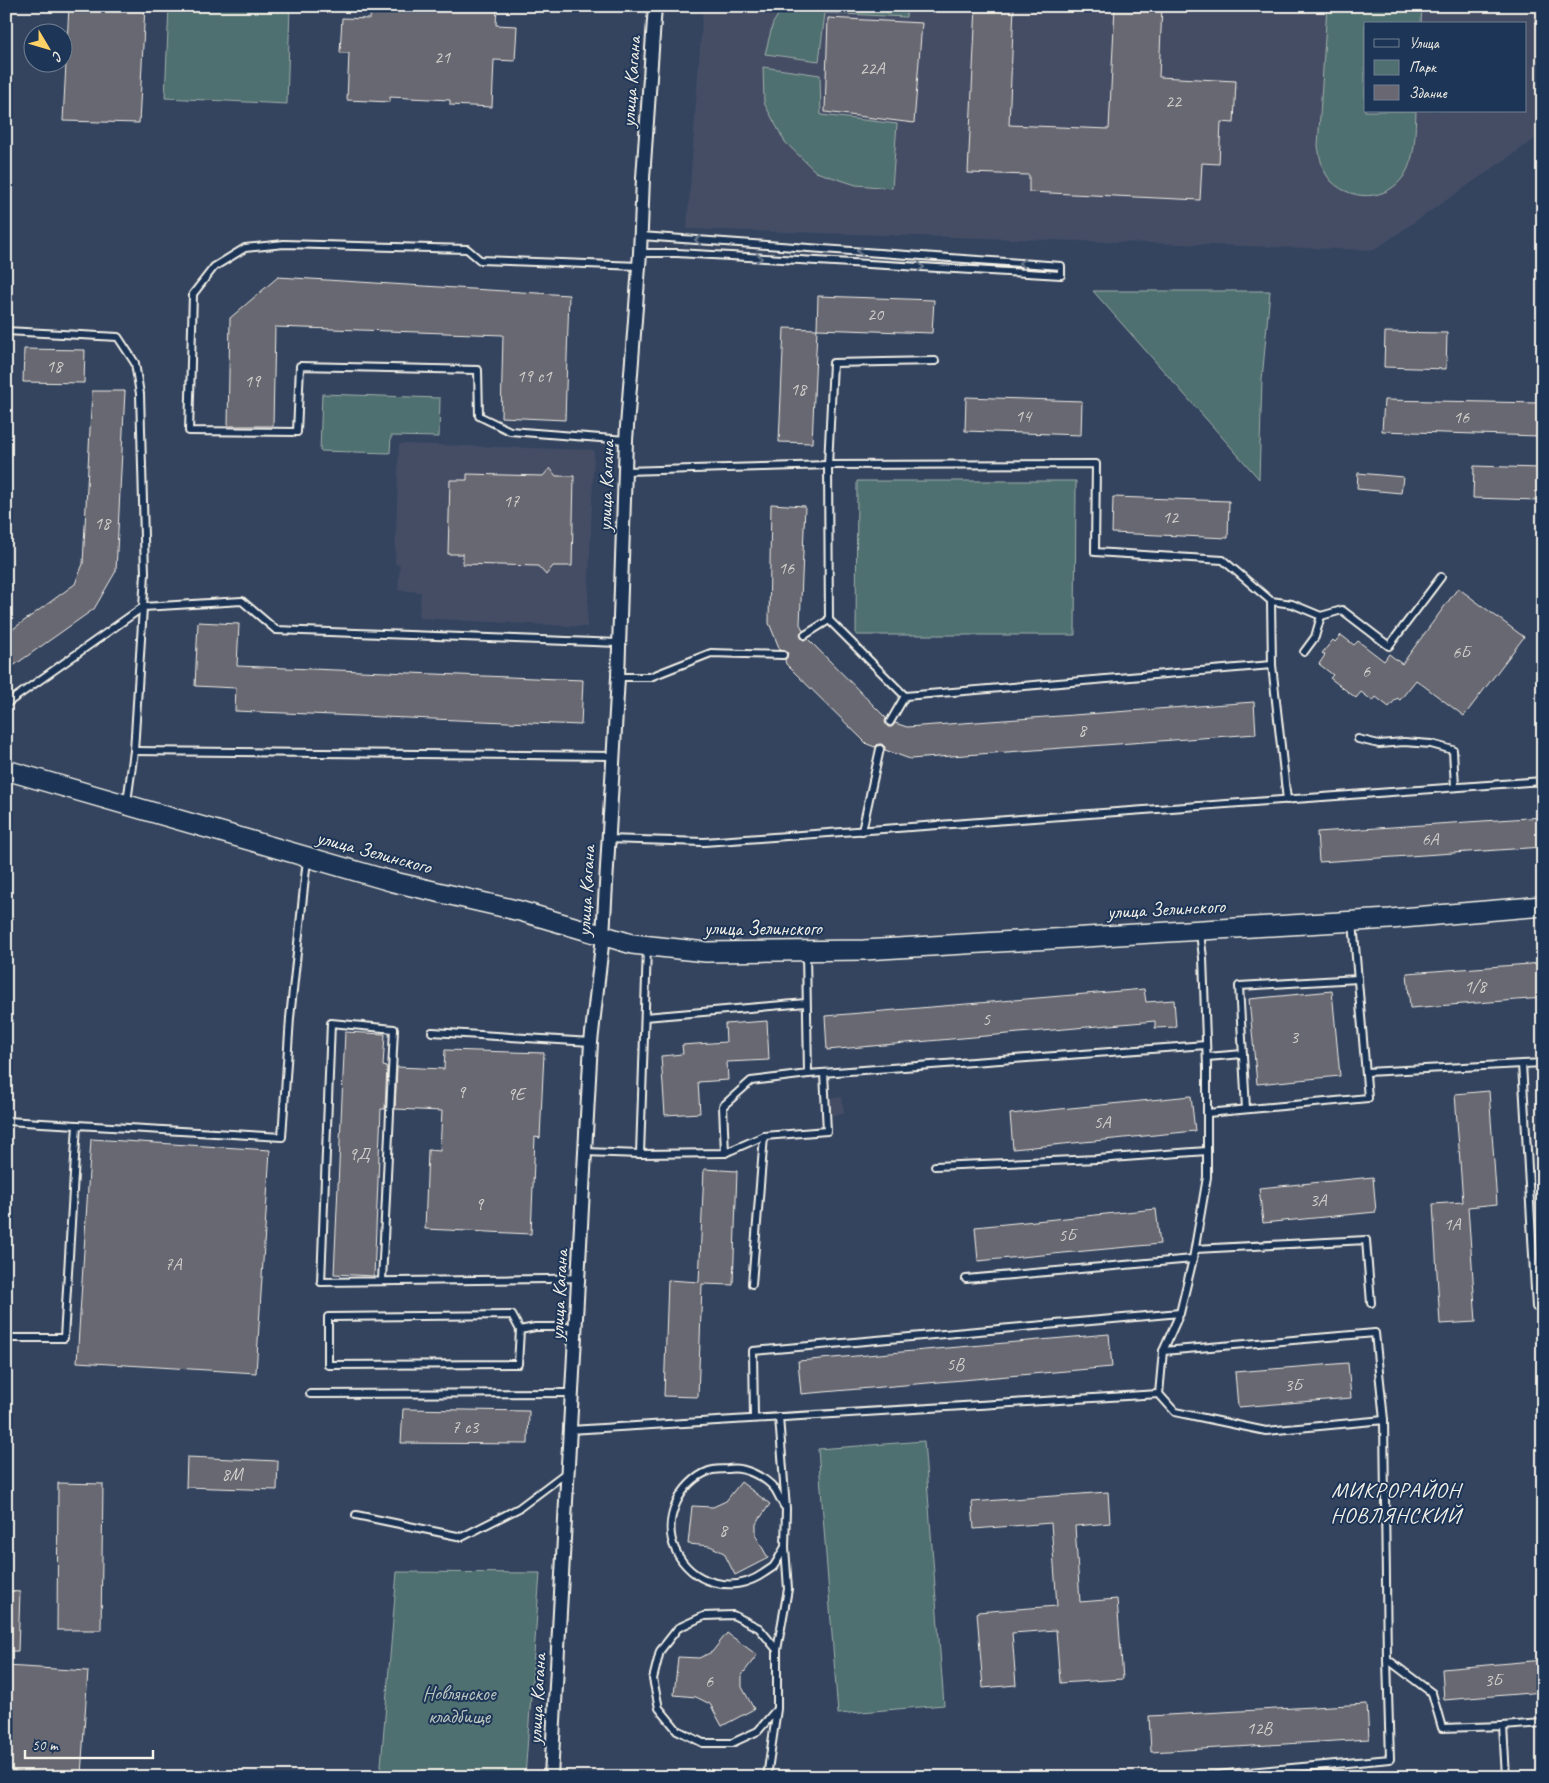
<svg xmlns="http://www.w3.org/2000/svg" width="1549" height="1783" font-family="Caveat,sans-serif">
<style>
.built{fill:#444e65;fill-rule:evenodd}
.green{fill:#4f6f70;stroke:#a2b0ac}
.building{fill:#686772;stroke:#f4f1e8}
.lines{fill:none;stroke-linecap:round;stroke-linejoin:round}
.lane-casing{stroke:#f4f1e8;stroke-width:10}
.street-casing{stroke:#f4f1e8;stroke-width:16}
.secondary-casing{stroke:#f4f1e8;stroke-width:22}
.lane{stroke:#1d3557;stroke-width:6}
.street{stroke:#1d3557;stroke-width:12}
.secondary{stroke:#1d3557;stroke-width:19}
.oneway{stroke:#68778a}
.labels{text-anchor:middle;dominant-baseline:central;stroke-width:4;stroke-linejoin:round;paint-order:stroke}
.number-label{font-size:18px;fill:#d1ceca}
.street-label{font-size:20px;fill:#f4f1e8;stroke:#1d3557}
.park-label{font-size:20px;fill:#bac4be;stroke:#1d3557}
.quarter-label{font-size:22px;letter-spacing:1px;fill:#f4f1e8;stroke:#1d3557}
</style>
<rect width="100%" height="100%" fill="#34445f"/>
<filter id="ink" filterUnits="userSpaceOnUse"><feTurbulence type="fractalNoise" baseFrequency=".02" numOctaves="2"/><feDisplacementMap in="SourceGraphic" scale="10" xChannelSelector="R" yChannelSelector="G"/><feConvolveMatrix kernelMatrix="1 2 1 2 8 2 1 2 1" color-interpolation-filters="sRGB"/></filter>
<g filter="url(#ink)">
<g class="built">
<path d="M703 6H1540L1535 139 1374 250 687 229ZM1365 24H1525V111H1365Z"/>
<polygon points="399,444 594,450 587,627 419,618 421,592 398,590 400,565 395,564"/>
<polygon points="842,1097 844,1114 831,1115 829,1099"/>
</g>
<g class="green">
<polygon points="169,6 290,6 287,104 165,98"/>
<polygon points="784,6 907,6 906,17 825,13 819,61 765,54 773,23"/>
<path d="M1327 6H1422L1421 24H1365V111H1416C1415 130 1416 151 1408 168 1395 200 1354 204 1331 181 1322 171 1320 158 1318 146Z"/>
<polygon points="763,67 820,75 821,115 897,124 892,188 856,185 816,172 785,142 764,103"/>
<polygon points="1093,291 1270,291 1262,380 1259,479"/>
<polygon points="322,394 440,398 439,437 391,436 390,453 320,451"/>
<polygon points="857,481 1076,481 1075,635 856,635"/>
<polygon points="924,1441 944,1705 838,1714 818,1449"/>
<polygon points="397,1572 540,1573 525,1777 380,1777"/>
</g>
<g class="building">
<polygon points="69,6 145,6 139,123 63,121"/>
<polygon points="371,6 497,6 496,25 517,26 515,61 494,60 492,107 450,105 450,100 390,97 390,102 347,100 349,53 340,53 342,18 370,19"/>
<polygon points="976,6 1014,6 1009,125 1109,129 1115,6 1162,6 1159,77 1236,81 1234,123 1221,122 1219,164 1202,163 1200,200 1029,192 1029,175 968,173"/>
<polygon points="828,18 922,23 914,123 825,112"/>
<polygon points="278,277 569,295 565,420 501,417 503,335 275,327 273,426 228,426 230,318"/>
<polygon points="818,296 934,300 932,333 817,329"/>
<polygon points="784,328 817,329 812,443 779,442"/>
<polygon points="1385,332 1447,333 1446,369 1384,367"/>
<polygon points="24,349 85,350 84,383 23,382"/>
<polygon points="92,391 125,391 116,571 94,609 6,671 6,634 75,584 83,564"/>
<polygon points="966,397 1082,401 1081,435 965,431"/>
<polygon points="1384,400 1539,403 1538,436 1382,431"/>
<polygon points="1474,466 1539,468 1538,500 1473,498"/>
<polygon points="550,468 556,476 574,476 572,566 553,566 546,575 538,566 463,564 463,554 448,554 450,480 467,480 467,474 543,476"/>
<polygon points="1358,473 1403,477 1401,493 1357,489"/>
<polygon points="1113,497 1229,501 1228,538 1112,533"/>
<polygon points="771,504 805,506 800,624 803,630 800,633 801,637 803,640 808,639 886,718 885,722 888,727 892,727 895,723 907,727 1254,702 1256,734 910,759 885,750 885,747 882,744 878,744 875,747 867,744 786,664 785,660 787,657 788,653 785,651 780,650 769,623"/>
<polygon points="1458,588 1524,637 1464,716 1416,680 1400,700 1397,698 1389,707 1376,697 1373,701 1361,692 1356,698 1330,678 1333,675 1319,664 1325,655 1322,653 1333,640 1335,642 1341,635 1354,645 1358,641 1384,661 1389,654 1402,664"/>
<polygon points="198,622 239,624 237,666 583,680 581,725 235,711 236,688 195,686"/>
<polygon points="1543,817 1543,847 1319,862 1317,832"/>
<polygon points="1543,963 1543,998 1410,1008 1407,973"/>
<polygon points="1144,989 1146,1002 1174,1000 1176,1027 1155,1028 1155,1021 827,1050 825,1016"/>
<polygon points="1332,991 1340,1076 1257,1084 1249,999"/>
<polygon points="767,1021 769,1060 727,1062 728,1080 698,1082 700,1113 665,1115 661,1056 683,1054 682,1045 726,1042 725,1024"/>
<polygon points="345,1032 385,1034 383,1066 387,1067 385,1109 381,1109 374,1276 334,1274"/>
<polygon points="445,1050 544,1053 540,1138 535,1137 531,1234 425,1229 428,1150 440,1151 442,1111 395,1109 397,1067 444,1069"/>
<polygon points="1489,1091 1497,1204 1468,1207 1476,1322 1440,1324 1433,1204 1463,1202 1455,1094"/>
<polygon points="1191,1096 1195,1131 1013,1149 1010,1114"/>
<polygon points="91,1139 270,1150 256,1373 77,1362"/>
<polygon points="704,1169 737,1171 733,1285 702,1284 698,1397 664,1396 668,1280 699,1282"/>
<polygon points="1373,1177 1376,1212 1263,1223 1259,1188"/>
<polygon points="1156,1209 1160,1244 978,1261 975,1227"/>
<polygon points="1109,1334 1112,1367 801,1394 798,1361"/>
<polygon points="1348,1363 1351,1398 1238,1407 1235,1372"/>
<polygon points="403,1409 529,1411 528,1444 401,1443"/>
<polygon points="187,1457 278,1461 277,1490 186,1487"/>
<polygon points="741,1482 770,1504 756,1524 756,1536 768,1558 735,1575 724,1553 710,1546 688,1544 692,1506 713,1507 726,1501"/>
<polygon points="58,1483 103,1484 101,1630 57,1630"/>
<polygon points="1108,1492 1110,1523 1075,1526 1080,1602 1117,1599 1123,1679 1060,1683 1056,1630 1012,1633 1016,1685 983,1688 977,1612 1057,1606 1051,1523 974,1529 972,1502"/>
<polygon points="6,1591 20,1592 18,1651 6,1651"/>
<polygon points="727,1633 757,1655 742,1675 742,1687 754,1709 722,1726 710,1704 696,1697 674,1695 678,1657 699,1658 712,1652"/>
<polygon points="1543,1660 1543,1692 1444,1700 1442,1669"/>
<polygon points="6,1666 88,1671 81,1775 6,1771"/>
<polygon points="1367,1704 1369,1739 1151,1752 1149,1716"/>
</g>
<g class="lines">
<defs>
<g id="lane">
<polyline points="640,253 677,253 1061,275 1061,266 641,236"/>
<polyline points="6,331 118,337 135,363 140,394 145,573 143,607 6,704"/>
<polyline points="935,361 833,363 828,465 1096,464 1095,552 1223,560 1271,601 1292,604 1321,616 1342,610 1389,646 1441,577"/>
<polyline points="626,440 510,431 479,416 478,370 300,366 297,432 189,431 193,294 214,267 245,248 284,244 467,249 480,260 639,266"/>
<polyline points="625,471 828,465 829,620 905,696 1272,665 1271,601"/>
<polyline points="1542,633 1543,633"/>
<polyline points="805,635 829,620"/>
<polyline points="1304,652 1315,637 1321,616"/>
<polyline points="1272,665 1287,800"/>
<polyline points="618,677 650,677 711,653 783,655"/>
<polyline points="890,722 905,696"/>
<polyline points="1358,739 1379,744 1404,742 1431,744 1453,750 1455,787"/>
<polyline points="134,751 613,756"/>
<polyline points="127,802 134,751 143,607 242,601 276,630 619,643"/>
<polyline points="862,831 880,749"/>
<polyline points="607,839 704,842 1543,781"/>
<polyline points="806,952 808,1074 1206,1045"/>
<polyline points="645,1017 806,1003"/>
<polyline points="432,1032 591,1042"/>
<polyline points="1207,1057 1243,1054"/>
<polyline points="1522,1064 1536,1307"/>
<polyline points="1366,1072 1543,1063"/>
<polyline points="1246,1109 1239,986 1358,979"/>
<polyline points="1207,1113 1368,1098 1353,922"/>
<polyline points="6,1121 77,1125"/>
<polyline points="585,1152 640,1154 725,1153 764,1136 827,1131 824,1073"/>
<polyline points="725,1153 723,1106 751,1081 808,1074"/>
<polyline points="640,1154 647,948"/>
<polyline points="935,1166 1097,1159 1207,1151"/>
<polyline points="1195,1249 1366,1240 1371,1303"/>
<polyline points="966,1279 1193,1259"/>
<polyline points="382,1281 394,1029 331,1023 321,1282 548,1279 578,1278"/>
<polyline points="752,1284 764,1136"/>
<polyline points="520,1330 512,1315 328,1317 328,1365 518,1364 520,1330 535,1327 576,1327"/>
<polyline points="6,1338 64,1338 77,1125 282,1137 290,1018 307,859"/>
<polyline points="1163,1351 1375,1333 1384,1420"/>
<polyline points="310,1394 572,1393"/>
<polyline points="754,1418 753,1351 1180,1313"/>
<polyline points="570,1430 1159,1394"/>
<path d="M784 1506C781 1501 778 1494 775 1489 765 1477 744 1466 728 1469 722 1469 715 1469 709 1471 680 1482 662 1520 675 1549 691 1584 733 1595 764 1573 767 1571 770 1569 773 1567 778 1561 781 1553 785 1547"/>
<polyline points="356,1515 462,1537 519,1508 567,1472"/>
<polyline points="1387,1659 1432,1693 1442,1728 1503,1726 1506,1777"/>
<polyline points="776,1710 758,1731 732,1743 703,1743 677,1730 659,1708 653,1679 660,1651 678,1628 704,1616 733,1615 759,1628 777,1650"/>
<polyline points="1503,1726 1543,1723"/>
<polyline points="688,1777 709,1774 719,1777"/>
<polyline points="767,1777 777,1709 777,1650 788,1589 785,1547 786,1509 779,1417"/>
<polyline points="1195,1777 1390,1759 1387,1659 1384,1420 1266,1431 1175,1412 1159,1394 1163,1351 1180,1313 1193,1259 1207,1177 1207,1067 1203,958 1200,933"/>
</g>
<polyline id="street" points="551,1777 591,1042 603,936 618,677 626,440 640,253 643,178 655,6"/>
<polyline id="secondary" points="6,770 394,882 520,911 632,944 706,952 864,950 1390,919 1543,906"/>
</defs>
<use href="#lane" class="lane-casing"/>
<use href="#street" class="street-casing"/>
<use href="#secondary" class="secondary-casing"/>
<use href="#lane" class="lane"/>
<use href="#street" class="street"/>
<use href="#secondary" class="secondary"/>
</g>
<defs><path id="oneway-chevron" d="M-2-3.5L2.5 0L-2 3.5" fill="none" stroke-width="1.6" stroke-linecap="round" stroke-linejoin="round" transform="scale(1.25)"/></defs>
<g class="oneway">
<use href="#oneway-chevron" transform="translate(698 240) rotate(-176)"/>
<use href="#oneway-chevron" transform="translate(860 251) rotate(-176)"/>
<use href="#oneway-chevron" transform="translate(759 258) rotate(3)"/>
<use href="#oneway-chevron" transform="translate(1022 263) rotate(-176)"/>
<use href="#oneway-chevron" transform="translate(921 267) rotate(3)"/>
</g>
</g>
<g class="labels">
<g class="number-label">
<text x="442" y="57">21</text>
<text x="872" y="68">22А</text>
<text x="1173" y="101">22</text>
<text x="875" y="314">20</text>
<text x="54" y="366">18</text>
<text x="534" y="376">19 с1</text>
<text x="252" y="381">19</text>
<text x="798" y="389">18</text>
<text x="1023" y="416">14</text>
<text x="1461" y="417">16</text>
<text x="511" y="501">17</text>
<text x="1170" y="517">12</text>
<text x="102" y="523">18</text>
<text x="786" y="568">16</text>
<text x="1461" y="652">6Б</text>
<text x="1366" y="671">6</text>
<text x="1082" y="730">8</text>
<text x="1430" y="839">6А</text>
<text x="1475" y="986">1/8</text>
<text x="986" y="1019">5</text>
<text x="1294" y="1037">3</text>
<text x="461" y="1092">9</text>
<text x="516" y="1094">9Е</text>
<text x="1102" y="1122">5А</text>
<text x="359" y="1154">9Д</text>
<text x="1318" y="1200">3А</text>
<text x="479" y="1204">9</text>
<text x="1452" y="1224">1А</text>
<text x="1067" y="1235">5Б</text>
<text x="173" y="1264">7А</text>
<text x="955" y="1364">5В</text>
<text x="1293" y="1385">3Б</text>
<text x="465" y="1427">7 с3</text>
<text x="232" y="1474">8М</text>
<text x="723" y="1530">8</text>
<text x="1493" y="1680">3Б</text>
<text x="709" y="1681">6</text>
<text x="1259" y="1728">12В</text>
</g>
<g class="street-label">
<text transform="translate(631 82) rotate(-86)">улица Кагана</text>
<text transform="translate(606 486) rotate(-88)">улица Кагана</text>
<text transform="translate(374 852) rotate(15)">улица Зелинского</text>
<text transform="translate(586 891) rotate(-87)">улица Кагана</text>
<text transform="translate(1166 909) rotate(-3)">улица Зелинского</text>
<text x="763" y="928">улица Зелинского</text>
<text transform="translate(559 1295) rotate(-87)">улица Кагана</text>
<text transform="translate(537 1699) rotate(-87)">улица Кагана</text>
</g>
<g class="park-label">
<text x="459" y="1693">Новлянское<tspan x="459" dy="23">кладбище</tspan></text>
</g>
<g class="quarter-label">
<text x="1396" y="1490">МИКРОРАЙОН<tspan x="1396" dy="25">НОВЛЯНСКИЙ</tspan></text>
</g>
</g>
<rect width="1549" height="1783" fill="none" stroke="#1d3557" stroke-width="25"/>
<rect x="12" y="12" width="1524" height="1758" fill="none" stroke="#f4f1e8" stroke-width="2" filter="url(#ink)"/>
<rect x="1364" y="22" width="162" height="90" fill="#1d3557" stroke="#738091"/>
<rect x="1374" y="39" width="25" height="8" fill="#1d3557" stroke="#738091"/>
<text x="1409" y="48" font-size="15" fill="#f4f1e8">Улица</text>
<rect x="1374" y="60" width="25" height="15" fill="#4f6f70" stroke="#738091"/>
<text x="1409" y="72" font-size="15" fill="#f4f1e8">Парк</text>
<rect x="1374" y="85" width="25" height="15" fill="#686772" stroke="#738091"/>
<text x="1409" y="98" font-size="15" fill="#f4f1e8">Здание</text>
<g transform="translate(48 48) rotate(128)"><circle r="24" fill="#1d3557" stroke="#738091"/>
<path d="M0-4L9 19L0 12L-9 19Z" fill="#ffd166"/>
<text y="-8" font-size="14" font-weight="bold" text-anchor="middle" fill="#f4f1e8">С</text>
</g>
<path d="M25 1750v8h128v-8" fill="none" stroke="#f4f1e8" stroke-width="2.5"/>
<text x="32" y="1750" font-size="15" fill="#f4f1e8" stroke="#1d3557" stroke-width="4" paint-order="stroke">50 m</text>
</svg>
